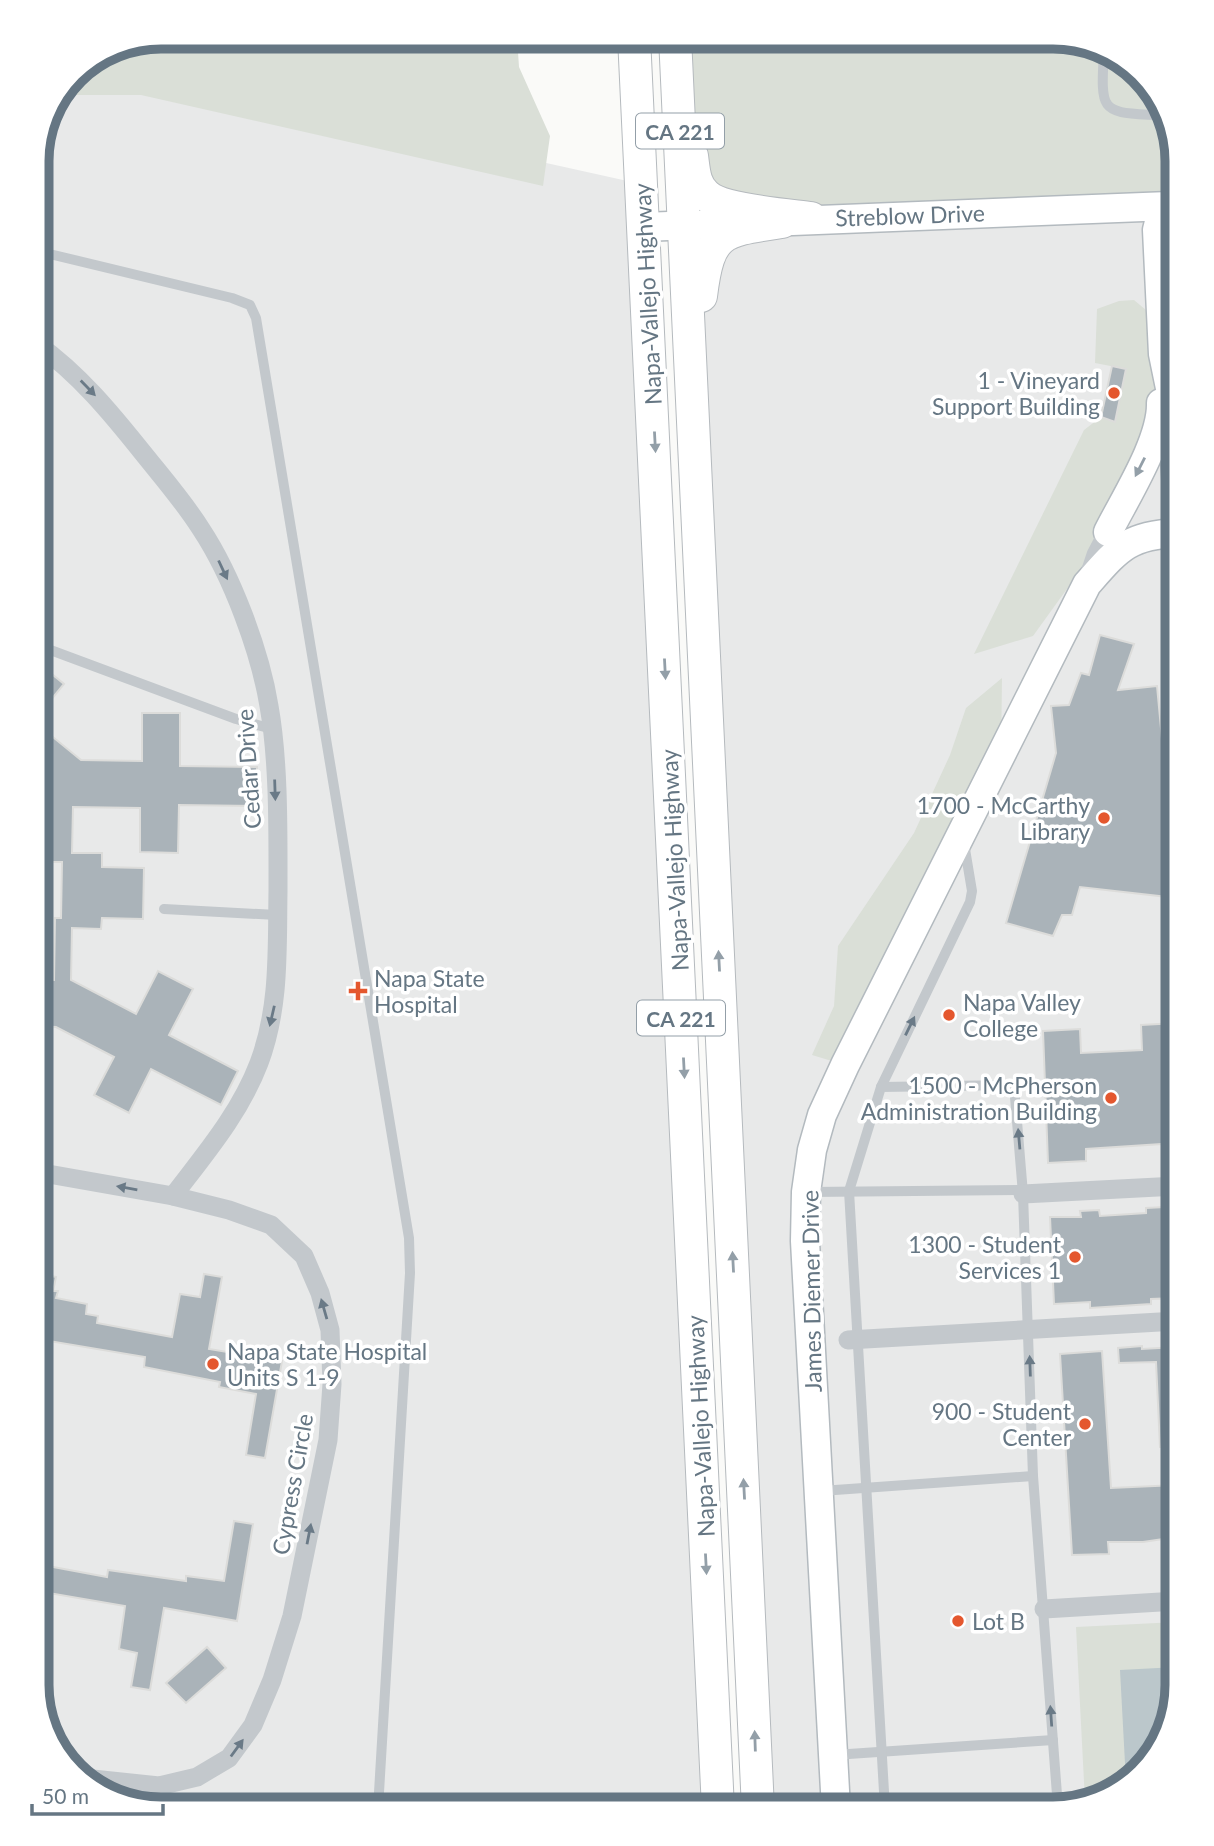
<svg xmlns="http://www.w3.org/2000/svg" width="1214" height="1846" font-family="Lato,sans-serif">
<style>
.built{fill:#e8e9e9}
.green{fill:#dadfd7}
.water{fill:#bbc7cb}
.building{fill:#aab3b9;stroke:#dcdcda;stroke-width:2}
.lines{fill:none;stroke-linecap:round;stroke-linejoin:round}
.secondary-casing{stroke:#b3babf;stroke-width:31}
.primary-casing{stroke:#b5babe;stroke-width:34}
.lane{stroke:#c3c8cc;stroke-width:10}
.street{stroke:#c3c8cc;stroke-width:19}
.secondary{stroke:#fff;stroke-width:28}
.primary{stroke:#fff;stroke-width:32}
.oneway{fill:#6a7a87}
.oneway2{fill:#939fa8}
.poi-dot{fill:#e4572e;stroke:#fff;stroke-width:2.5}
.labels{text-anchor:middle;dominant-baseline:central;stroke-width:7;stroke-linejoin:round;paint-order:stroke}
.shield{fill:#fff;stroke:#939fa8;stroke-width:2}
.shield-label{font-size:21px;font-weight:bold;fill:#657683}
.street-label{font-size:23px;fill:#657683;stroke:#fff}
.poi-label{font-size:23px;fill:#657683;stroke:#fff;text-anchor:end}
.rim{fill:none;stroke:#657683;stroke-width:9}
</style>
<rect width="100%" height="100%" fill="#fafaf8"/>
<g class="built">
<polygon points="90,62 641,184 718,1809 153,1809 92,1789 53,1747 37,1685 37,153 73,73"/>
<polygon points="1177,205 1177,1686 1160,1748 1115,1793 1054,1809 758,1809 700,301 734,232"/>
</g>
<g class="green">
<polygon points="161,37 517,37 519,67 550,136 543,186 141,95 63,95 73,73 114,46"/>
<polygon points="675,37 1061,37 1122,57 1161,99 1177,161 1177,205 811,218 695,181"/>
<polygon points="1134,300 1146,310 1162,336 1161,386 1108,532 1033,636 974,654 1084,430 1101,417 1115,421 1126,369 1095,363 1097,309 1119,301"/>
<polygon points="1002,678 1001,755 845,1065 812,1055 834,1006 838,946 914,833 950,755 966,708"/>
<polygon points="1177,1622 1177,1686 1160,1748 1115,1793 1085,1801 1076,1627"/>
</g>
<polygon class="water" points="1177,1667 1177,1686 1160,1748 1126,1782 1120,1670"/>
<g class="building">
<polygon points="1112,366 1126,369 1115,422 1101,417"/>
<polygon points="1100,635 1134,644 1118,690 1157,686 1177,898 1080,887 1072,915 1062,915 1053,936 1006,923 1056,753 1051,706 1069,705 1081,673 1089,675"/>
<polygon points="37,662 64,684 37,717"/>
<polygon points="142,713 180,713 180,766 257,767 256,806 179,805 178,853 140,852 140,808 73,807 72,853 102,853 102,867 144,868 143,919 102,918 101,929 72,928 71,980 136,1014 158,971 193,989 169,1035 238,1071 221,1105 151,1069 129,1113 94,1095 114,1057 56,1027 37,1026 37,979 54,980 55,918 61,918 62,862 48,862 49,795 37,785 37,724 81,760 142,761"/>
<polygon points="1177,1023 1177,1143 1086,1149 1086,1161 1048,1163 1043,1031 1080,1029 1081,1053 1142,1050 1141,1025"/>
<polygon points="1165,1207 1164,1212 1177,1212 1177,1298 1151,1299 1151,1304 1090,1308 1090,1302 1054,1304 1050,1217 1081,1217 1080,1211 1099,1210 1100,1216 1146,1213 1146,1208"/>
<polygon points="37,1273 56,1277 53,1291 58,1291 56,1298 87,1304 86,1314 98,1316 97,1323 172,1337 180,1294 200,1297 204,1274 222,1277 209,1349 282,1361 265,1458 246,1455 256,1394 219,1387 220,1382 144,1367 145,1357 37,1339"/>
<polygon points="1142,1346 1142,1349 1177,1347 1177,1446 1160,1447 1156,1362 1119,1363 1118,1348"/>
<polygon points="1102,1351 1111,1488 1177,1485 1177,1537 1143,1542 1108,1542 1109,1554 1072,1555 1060,1354"/>
<polygon points="234,1521 253,1524 237,1621 164,1608 150,1690 131,1687 137,1653 119,1649 125,1606 37,1591 37,1564 107,1577 108,1570 186,1581 186,1576 224,1581"/>
<polygon points="207,1647 226,1668 186,1703 166,1683"/>
</g>
<g class="lines">
<defs>
<g id="secondary">
<polyline points="1169,206 1160,218 1157,230 1163,354 1171,393 1177,488"/>
<polyline points="643,227 1169,206"/>
<path d="M1108 532C1125 498 1162 441 1161 403"/>
<path d="M836 1809 805 1241 806 1192 812 1150 822 1115 845 1065 1087 584C1118 549 1128 535 1177 533"/>
</g>
<g id="primary">
<polyline points="634,37 718,1809"/>
<polyline points="675,37 758,1809"/>
<path d="M692 156C694 170 694 185 706 195 721 210 789 215 811 218"/>
<path d="M701 296C709 231 721 231 782 222"/>
</g>
</defs>
<use href="#secondary" class="secondary-casing"/>
<use href="#primary" class="primary-casing"/>
<g class="lane">
<path d="M1104 51C1100 118 1102 111 1165 116"/>
<polyline points="37,251 232,298 250,305 256,318 409,1238 410,1273 378,1809"/>
<polyline points="37,645 236,719 272,729"/>
<polyline points="164,909 277,915"/>
<polyline points="881,1087 970,902 972,891 964,843"/>
<polyline points="810,1192 1023,1190"/>
<polyline points="821,1491 1033,1476"/>
<polyline points="834,1755 1053,1740"/>
<polyline points="885,1809 849,1191 881,1087 1014,1085 1023,1194 1033,1476 1058,1808"/>
</g>
<g class="street">
<path d="M37 344C79 374 111 413 143 453 163 478 184 502 201 529 232 576 260 651 269 706 279 762 278 834 278 891 277 950 280 1007 259 1063 240 1113 205 1154 173 1196"/>
<polyline points="1089,576 1096,555 1108,532"/>
<polyline points="37,1172 173,1196 229,1210 271,1225 304,1256 320,1293 330,1330 332,1384 328,1440 292,1616 272,1680 253,1725 229,1758 197,1777 159,1786 83,1778"/>
<polyline points="1023,1194 1177,1186"/>
<polyline points="848,1340 1177,1321"/>
<polyline points="1044,1609 1177,1601"/>
</g>
<use href="#secondary" class="secondary"/>
<use href="#primary" class="primary"/>
</g>
<defs><path id="oneway-solid" d="M-6-.8H1V-3.2L6.5 0L1 3.2V.8H-6Z" transform="scale(1.75)"/></defs>
<g class="oneway">
<use href="#oneway-solid" transform="translate(88 388) rotate(46)"/>
<use href="#oneway-solid" transform="translate(223 570) rotate(65)"/>
<use href="#oneway-solid" transform="translate(275 790) rotate(88)"/>
<use href="#oneway-solid" transform="translate(272 1016) rotate(103)"/>
<use href="#oneway-solid" transform="translate(910 1026) rotate(-64)"/>
<use href="#oneway-solid" transform="translate(1019 1139) rotate(-95)"/>
<use href="#oneway-solid" transform="translate(127 1188) rotate(-170)"/>
<use href="#oneway-solid" transform="translate(324 1309) rotate(-106)"/>
<use href="#oneway-solid" transform="translate(1030 1366) rotate(-92)"/>
<use href="#oneway-solid" transform="translate(309 1534) rotate(-79)"/>
<use href="#oneway-solid" transform="translate(1051 1716) rotate(-94)"/>
<use href="#oneway-solid" transform="translate(237 1748) rotate(-54)"/>
</g>
<g class="oneway2">
<use href="#oneway-solid" transform="translate(655 442) rotate(87)"/>
<use href="#oneway-solid" transform="translate(1140 467) rotate(117)"/>
<use href="#oneway-solid" transform="translate(665 669) rotate(87)"/>
<use href="#oneway-solid" transform="translate(719 961) rotate(-93)"/>
<use href="#oneway-solid" transform="translate(684 1068) rotate(87)"/>
<use href="#oneway-solid" transform="translate(733 1262) rotate(-93)"/>
<use href="#oneway-solid" transform="translate(744 1489) rotate(-93)"/>
<use href="#oneway-solid" transform="translate(706 1564) rotate(87)"/>
<use href="#oneway-solid" transform="translate(755 1741) rotate(-92)"/>
</g>
<g class="poi-dot">
<circle cx="1114" cy="393" r="7"/>
<circle cx="1104" cy="818" r="7"/>
<path d="M354.5 980.5h7v7h7v7h-7v7h-7v-7h-7v-7h7z"/>
<circle cx="949" cy="1015" r="7"/>
<circle cx="1111" cy="1098" r="7"/>
<circle cx="1075" cy="1257" r="7"/>
<circle cx="213" cy="1364" r="7"/>
<circle cx="1085" cy="1424" r="7"/>
<circle cx="958" cy="1621" r="7"/>
</g>
<g class="labels">
<g class="shield">
<rect x="636" y="113.5" width="88" height="35" rx="5"/>
<rect x="637" y="1000.5" width="88" height="35" rx="5"/>
</g>
<g class="shield-label">
<text x="680" y="131">CA 221</text>
<text x="681" y="1018">CA 221</text>
</g>
<g class="street-label">
<text transform="translate(910 215) rotate(-2)">Streblow Drive</text>
<text transform="translate(647 294) rotate(-93)">Napa-Vallejo Highway</text>
<text transform="translate(248 769) rotate(-94)">Cedar Drive</text>
<text transform="translate(674 860) rotate(-93)">Napa-Vallejo Highway</text>
<text transform="translate(811 1291) rotate(-91)">James Diemer Drive</text>
<text transform="translate(700 1426) rotate(-93)">Napa-Vallejo Highway</text>
<text transform="translate(292 1484) rotate(-80)">Cypress Circle</text>
</g>
<g class="poi-label">
<text x="1100" y="380">1 - Vineyard<tspan x="1100" dy="26">Support Building</tspan></text>
<text x="1090" y="805">1700 - McCarthy<tspan x="1090" dy="26">Library</tspan></text>
<text x="374" y="978" text-anchor="start">Napa State<tspan x="374" dy="26">Hospital</tspan></text>
<text x="963" y="1002" text-anchor="start">Napa Valley<tspan x="963" dy="26">College</tspan></text>
<text x="1097" y="1085">1500 - McPherson<tspan x="1097" dy="26">Administration Building</tspan></text>
<text x="1061" y="1244">1300 - Student<tspan x="1061" dy="26">Services 1</tspan></text>
<text x="227" y="1351" text-anchor="start">Napa State Hospital<tspan x="227" dy="26">Units S 1-9</tspan></text>
<text x="1071" y="1411">900 - Student<tspan x="1071" dy="26">Center</tspan></text>
<text x="972" y="1621" text-anchor="start">Lot B</text>
</g>
</g>
<path d="M0 0H1214V1846H0ZM161 49H1053A112 112 0 0 1 1165 161V1685A112 112 0 0 1 1053 1797H161A112 112 0 0 1 49 1685V161A112 112 0 0 1 161 49Z" fill="#fff" fill-rule="evenodd"/>
<path class="rim" d="M161 49H1053A112 112 0 0 1 1165 161V1685A112 112 0 0 1 1053 1797H161A112 112 0 0 1 49 1685V161A112 112 0 0 1 161 49Z"/>
<path d="M32 1804v10h131v-10" fill="none" stroke="#657683" stroke-width="3.5"/>
<text x="42" y="1804" font-size="21" fill="#657683" stroke="#ffffff" stroke-width="5" paint-order="stroke">50 m</text>
</svg>
